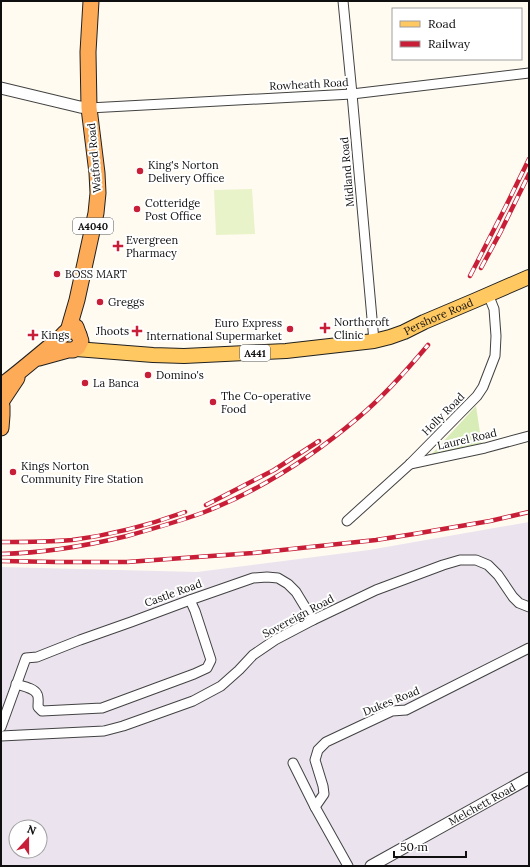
<svg xmlns="http://www.w3.org/2000/svg" width="530" height="867" font-family="Lora,serif">
<style>
.industrial{fill:#ebe3ee;fill-rule:evenodd}
.green{fill:#d8ecb7}
.pitch{fill:#e9f3c9}
.lines{fill:none;stroke-linecap:round;stroke-linejoin:round}
.minor-casing{stroke:#424242;stroke-width:11}
.tertiary-casing{stroke:#424242;stroke-width:13}
.primary-casing{stroke:#202020;stroke-width:16}
.trunk-casing{stroke:#202020;stroke-width:17}
.minor{stroke:#fff;stroke-width:9}
.tertiary{stroke:#fff;stroke-width:11}
.primary{stroke:#ffc860;stroke-width:14}
.trunk{stroke:#feab58;stroke-width:15}
.rail-casing{stroke:#c81e37;stroke-width:4.5}
.rail{stroke:#fff;stroke-width:3;stroke-dasharray:9;stroke-linecap:butt}
.poi-dot{fill:#c81e37;stroke:#fff;stroke-width:1.5}
.labels{text-anchor:middle;dominant-baseline:central;stroke-width:4;stroke-linejoin:round;paint-order:stroke}
.shield{fill:#fff;stroke:#575757;stroke-width:1}
.shield-label{font-size:10px;font-weight:bold;fill:#0f0f0f}
.street-label{font-size:11px;fill:#0f0f0f;stroke:#fff}
.poi-label{font-size:11px;fill:#0f0f0f;stroke:#fff;text-anchor:start}
</style>
<rect width="100%" height="100%" fill="#fffbf0"/>
<path class="industrial" d="M529 522V866H1V567L197 572 369 550ZM16 827H40V851H16Z"/>
<polygon class="green" points="476,406 482,446 430,456"/>
<polygon class="pitch" points="252,189 255,234 216,235 214,190"/>
<g class="lines">
<defs>
<g id="minor">
<polyline points="343,1 352,94 374,341"/>
<polyline points="89,108 352,94 529,73"/>
<polyline points="410,464 485,448 529,436"/>
<polyline points="347,521 410,464 477,396 483,387 495,356 496,336 494,309 488,294"/>
<path d="M16 684C22 686 34 688 37 694 39 697 38 703 38 707L42 711 102 708 194 674 207 668 211 660 195 611 190 600"/>
<polyline points="1,727 26,658 37,657 80,640 131,622 190,600 253,578 267,577 278,578 288,584 296,592 313,620"/>
<polyline points="1,736 104,731 123,726 193,701 221,686 239,670 253,655 275,640 313,620 376,590 443,565 460,560 476,560 488,565 498,575 513,597 519,603 529,607"/>
<polyline points="293,763 315,807 348,866"/>
<polyline points="315,807 324,794 323,786 315,760 318,750 326,742 392,711 406,710 529,648"/>
</g>
<g id="tertiary">
<polyline points="1,88 80,107 89,108"/>
<path id="s1" d="M371 866 529 778"/>
</g>
<g id="primary">
<path id="s2" d="M76 349 153 355 184 356 286 351 374 341 390 337 404 332 424 322 476 300 529 277"/>
</g>
<g id="trunk">
<polyline points="68,331 77,300 96,213 98,193 97,173 89,108 88,52 91,1"/>
<polyline points="39,358 68,350 73,350 78,347 81,341 76,327"/>
<path d="M1 386C21 371 39 355 59 339 62 337 64 332 68 331 73 330 76 332 79 335"/>
<polyline points="3,399 17,378"/>
<polyline points="1,428 2,415 2,406"/>
</g>
</defs>
<use href="#minor" class="minor-casing"/>
<use href="#tertiary" class="tertiary-casing"/>
<use href="#primary" class="primary-casing"/>
<use href="#trunk" class="trunk-casing"/>
<use href="#minor" class="minor"/>
<use href="#tertiary" class="tertiary"/>
<use href="#primary" class="primary"/>
<use href="#trunk" class="trunk"/>
<defs>
<g id="rail">
<polyline points="481,268 500,233 529,174"/>
<polyline points="470,276 506,206 529,159"/>
<polyline points="206,505 274,470 319,441"/>
<path d="M1 542C25 542 48 542 72 540 111 535 149 525 185 512"/>
<path d="M1 554C43 553 86 546 127 536 152 529 177 522 202 513 259 491 312 457 359 417 384 396 407 370 428 345"/>
<polyline points="1,561 57,562 127,562 253,553 376,540 414,534 490,521 529,512"/>
</g>
</defs>
<use href="#rail" class="rail-casing"/>
<use href="#rail" class="rail"/>
</g>
<g class="poi-dot">
<circle cx="140" cy="171" r="4"/>
<circle cx="137" cy="209" r="4"/>
<path d="M116 240h4v4h4v4h-4v4h-4v-4h-4v-4h4z"/>
<circle cx="57" cy="274" r="4"/>
<circle cx="100" cy="302" r="4"/>
<path d="M323 322h4v4h4v4h-4v4h-4v-4h-4v-4h4z"/>
<circle cx="290" cy="329" r="4"/>
<path d="M135 325h4v4h4v4h-4v4h-4v-4h-4v-4h4z"/>
<path d="M31 329h4v4h4v4h-4v4h-4v-4h-4v-4h4z"/>
<circle cx="148" cy="375" r="4"/>
<circle cx="85" cy="383" r="4"/>
<circle cx="213" cy="402" r="4"/>
<circle cx="13" cy="472" r="4"/>
</g>
<g class="labels">
<g class="shield">
<rect x="73" y="218" width="40" height="16" rx="3"/>
<rect x="240" y="345" width="30" height="16" rx="3"/>
</g>
<g class="shield-label">
<text x="93" y="226">A4040</text>
<text x="255" y="353">A441</text>
</g>
<g class="street-label">
<text transform="translate(309 84) rotate(-3)">Rowheath Road</text>
<text transform="translate(94 158) rotate(-95)">Watford Road</text>
<text transform="translate(347 172) rotate(-95)">Midland Road</text>
<text stroke="none"><textPath href="#s2" startOffset="368">Pershore Road</textPath></text>
<text transform="translate(443 414) rotate(-45)">Holly Road</text>
<text transform="translate(467 439) rotate(-13)">Laurel Road</text>
<text transform="translate(173 593) rotate(-20)">Castle Road</text>
<text transform="translate(298 616) rotate(-28)">Sovereign Road</text>
<text transform="translate(391 701) rotate(-22)">Dukes Road</text>
<text stroke="none"><textPath href="#s1" startOffset="127">Melchett Road</textPath></text>
</g>
<g class="poi-label">
<text x="148" y="165">King's Norton<tspan x="148" dy="13">Delivery Office</tspan></text>
<text x="145" y="203">Cotteridge<tspan x="145" dy="13">Post Office</tspan></text>
<text x="126" y="240">Evergreen<tspan x="126" dy="13">Pharmacy</tspan></text>
<text x="65" y="274">BOSS MART</text>
<text x="108" y="302">Greggs</text>
<text x="334" y="322">Northcroft<tspan x="334" dy="13">Clinic</tspan></text>
<text x="282" y="323" text-anchor="end">Euro Express<tspan x="282" dy="13">International Supermarket</tspan></text>
<text x="129" y="331" text-anchor="end">Jhoots</text>
<text x="41" y="335">Kings</text>
<text x="156" y="375">Domino's</text>
<text x="93" y="383">La Banca</text>
<text x="221" y="396">The Co-operative<tspan x="221" dy="13">Food</tspan></text>
<text x="21" y="466">Kings Norton<tspan x="21" dy="13">Community Fire Station</tspan></text>
</g>
</g>
<rect width="530" height="867" fill="none" stroke="#0f0f0f" stroke-width="4"/>
<rect x="392" y="8" width="130" height="52" fill="#ffffff" stroke="#9f9f9f"/>
<rect x="400" y="21" width="20" height="6" fill="#ffc860" stroke="#9f9f9f"/>
<text x="428" y="28" font-size="12" fill="#0f0f0f">Road</text>
<rect x="400" y="41" width="20" height="6" fill="#c81e37" stroke="#9f9f9f"/>
<text x="428" y="48" font-size="12" fill="#0f0f0f">Railway</text>
<g transform="translate(28 839) rotate(21)"><circle r="19" fill="#ffffff" stroke="#9f9f9f"/>
<path d="M0-3L7 15L0 10L-7 15Z" fill="#c81e37"/>
<text y="-6" font-size="11" font-weight="bold" text-anchor="middle" fill="#0f0f0f">N</text>
</g>
<path d="M394 851v6h72v-6" fill="none" stroke="#0f0f0f" stroke-width="2"/>
<text x="400" y="851" font-size="12" fill="#0f0f0f" stroke="#ffffff" stroke-width="3" paint-order="stroke">50 m</text>
</svg>
